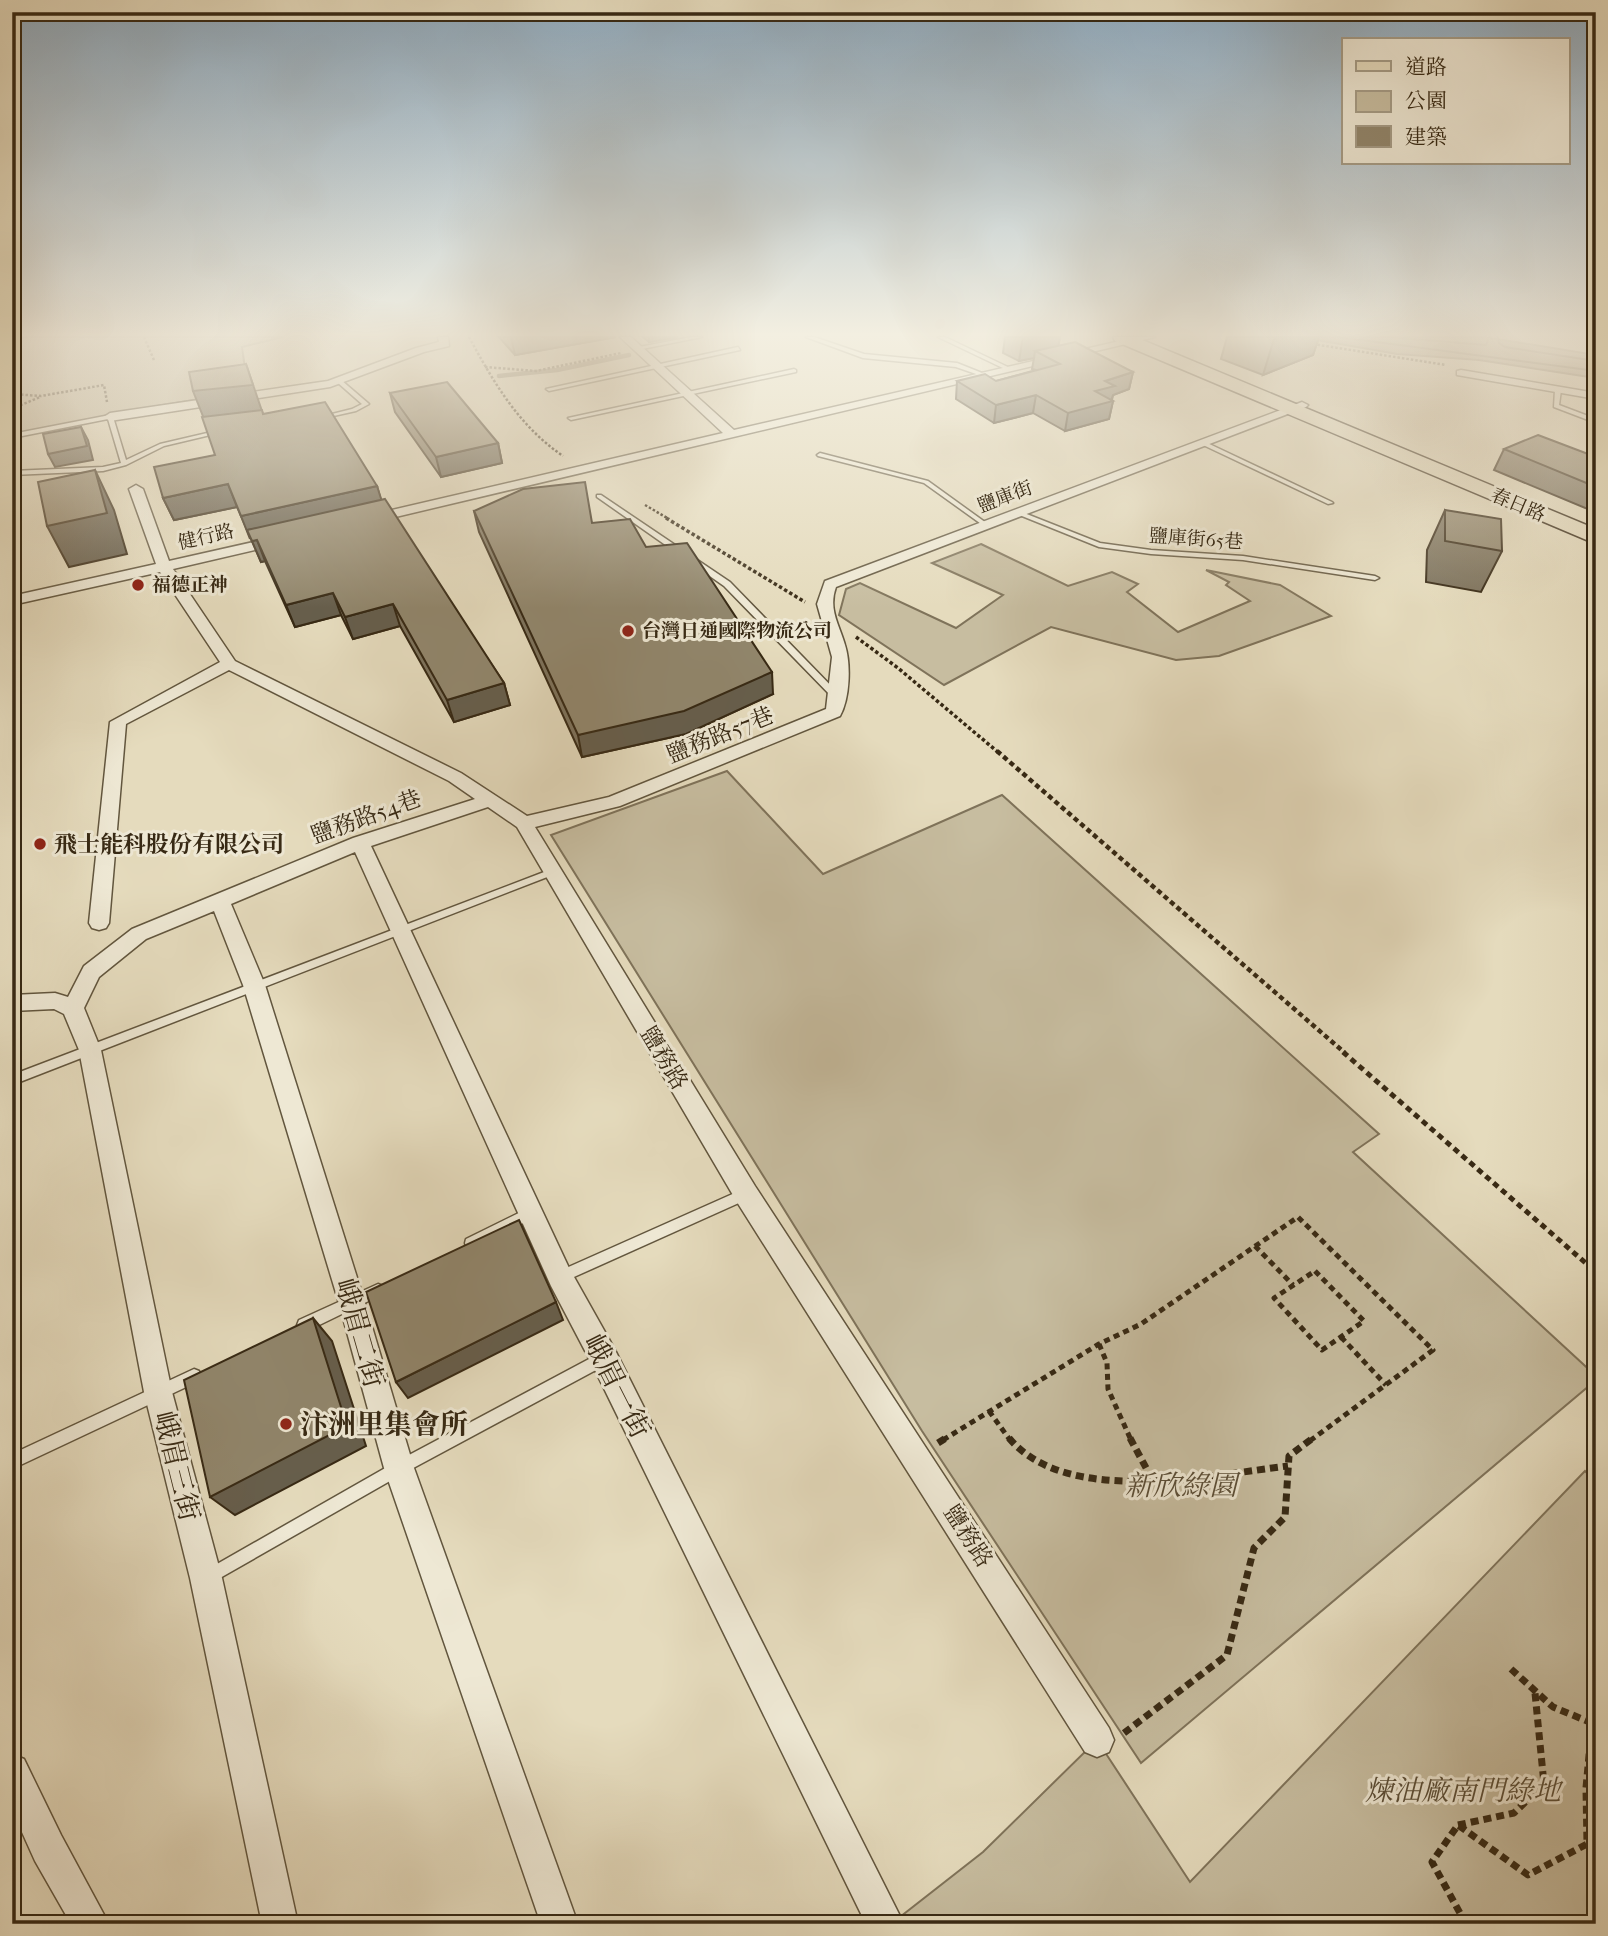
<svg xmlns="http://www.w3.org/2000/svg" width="1608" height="1936" font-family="'IM FELL French Canon','Noto Serif TC',serif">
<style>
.green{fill:#c7bda0;stroke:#7f735a;stroke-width:2}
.water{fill:#aa9e84;stroke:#7c6f57;stroke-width:2}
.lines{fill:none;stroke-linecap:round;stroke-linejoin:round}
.shore{stroke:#70644c;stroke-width:2}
.stream{stroke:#7c6f57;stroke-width:4.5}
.lane-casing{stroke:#62563e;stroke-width:3}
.street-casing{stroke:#62563e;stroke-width:3}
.primary-casing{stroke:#372914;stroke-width:3}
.path-far4{stroke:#372914;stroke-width:2.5;stroke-dasharray:2.5 2;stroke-linecap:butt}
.path-far3{stroke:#372914;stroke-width:3.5;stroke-dasharray:3.5 2.5;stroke-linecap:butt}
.path-far2{stroke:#372914;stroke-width:4.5;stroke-dasharray:5 3.5;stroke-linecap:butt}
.path-far1{stroke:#372914;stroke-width:5;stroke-dasharray:6 4.5;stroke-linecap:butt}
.path{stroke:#372914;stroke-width:7;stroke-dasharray:8 5;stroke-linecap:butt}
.lane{fill:#eee8d4;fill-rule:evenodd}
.street{fill:#eee8d4;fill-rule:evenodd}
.primary{fill:#e5dbbd;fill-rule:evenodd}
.wall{fill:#7d735d;stroke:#372914;stroke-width:2}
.shaded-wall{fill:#665e4c;stroke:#372914;stroke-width:2}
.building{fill:#91866c;stroke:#372914;stroke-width:2}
.poi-dot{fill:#8f2418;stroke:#eee8d4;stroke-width:2.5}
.labels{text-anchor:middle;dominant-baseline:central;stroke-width:6;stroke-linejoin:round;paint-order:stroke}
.far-street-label{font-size:19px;fill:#372914;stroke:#eee8d4}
.far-poi-label{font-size:19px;font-weight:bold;fill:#372914;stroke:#eee8d4;text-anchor:start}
.street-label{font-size:23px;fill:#372914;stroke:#eee8d4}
.poi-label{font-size:23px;font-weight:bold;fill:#372914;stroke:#eee8d4;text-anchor:start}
.near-street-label{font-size:28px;fill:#372914;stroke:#eee8d4}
.near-poi-label{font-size:28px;font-weight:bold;fill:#372914;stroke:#eee8d4;text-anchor:start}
.near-park-label{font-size:28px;font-style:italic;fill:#5b4e37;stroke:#eee8d4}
</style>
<rect width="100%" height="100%" fill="#e5dbbd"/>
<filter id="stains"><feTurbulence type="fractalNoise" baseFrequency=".00286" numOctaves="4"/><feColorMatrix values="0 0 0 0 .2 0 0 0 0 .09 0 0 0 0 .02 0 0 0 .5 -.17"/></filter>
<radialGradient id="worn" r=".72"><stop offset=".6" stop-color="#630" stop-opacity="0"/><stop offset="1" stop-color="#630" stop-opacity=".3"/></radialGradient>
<g class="green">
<polygon points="12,337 283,337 242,347 248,391 157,406 12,436"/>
<polygon points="981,544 1068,586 1112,572 1138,584 1127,592 1178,632 1250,601 1226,585 1229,582 1206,570 1280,585 1331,616 1219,656 1176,660 1051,627 944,685 839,615 846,589 860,583 956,628 1003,595 932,563"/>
<polygon points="727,771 823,874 1002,795 1379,1134 1353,1152 1596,1376 1596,1380 1141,1763 922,1431 551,835"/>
<polygon points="1585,1471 1596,1482 1596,1924 891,1924 983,1852 1097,1740 1190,1882"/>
</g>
<polygon class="water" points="1300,337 1485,337 1596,355 1596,378 1479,360 1397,354"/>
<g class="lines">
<g class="shore">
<polyline points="1339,337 1596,371"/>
<polyline points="1388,337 1486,345 1489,337"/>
<polyline points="1498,337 1499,343 1505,347 1596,361"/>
</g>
<polyline class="stream" points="499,376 557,370 629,355"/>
<defs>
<g id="lane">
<polygon points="691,337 702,337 637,350 634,348"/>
<polygon points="806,337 814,337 864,354 957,363 987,375 982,376 956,367 863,358"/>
<polygon points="938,337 945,337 1012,369 1007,370"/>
<polygon points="738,347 740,350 549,391 546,389"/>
<polygon points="794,369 796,370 796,372 571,420 568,418"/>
<polygon points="337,380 341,380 369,404 356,411 320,419 320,417 352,409 362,404 337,382"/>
<polygon points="1558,388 1561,390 1559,405 1596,419 1596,423 1554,407 1555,390"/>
<polygon points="110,415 113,417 126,460 160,444 220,430 223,432 164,446 126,465 103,471 12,475 12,471 103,467 121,463 108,419 12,438 12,434"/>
<polygon points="1203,441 1332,502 1333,503 1328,504 1201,444 1201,442"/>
<polygon points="820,453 928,481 989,525 984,526 924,483 818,456 817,455"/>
<polygon points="597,495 601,495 730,582 839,694 839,698 833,698 724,586 597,497"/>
<polygon points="1019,511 1100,543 1151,550 1243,556 1375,576 1379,578 1375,580 1243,560 1151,554 1099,547 1017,514 1016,513"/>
<polygon points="552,869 557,872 555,874 12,1085 12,1075"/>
<polygon points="746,1188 750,1190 752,1194 750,1198 565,1281 560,1283 555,1281 553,1277 555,1273"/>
<polygon points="531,1207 535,1209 537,1213 535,1217 476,1247 471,1249 466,1247 465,1243 466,1239"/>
<polygon points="378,1284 383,1286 385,1290 383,1294 309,1330 304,1332 299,1330 297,1325 299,1320"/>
<polygon points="604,1351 609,1353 611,1358 609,1363 404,1473 213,1582 208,1585 203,1582 200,1577 203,1572 394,1463"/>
<polygon points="194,1369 199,1371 201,1376 199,1381 12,1469 12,1454"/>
</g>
<g id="street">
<polygon points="438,337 448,337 449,346 424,352 330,387 110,421 104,417 110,413 328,381 416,348 439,342"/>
<polygon points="620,337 631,337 734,430 1137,337 1155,337 366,524 361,523 361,517 366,516 723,433"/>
<polygon points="1461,370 1596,393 1596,399 1457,375 1457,371"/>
<path d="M1302 402 1308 405 1306 407 836 587C828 609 839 624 845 645 851 664 850 698 840 716L620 806 535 827 755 1186 1109 1728 1114 1740 1109 1752 1097 1757 1085 1752 737 1202 517 827 488 807 371 846 569 1268 614 1348 904 1924H866L594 1368 551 1286 355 852 231 904 265 985 365 1303 414 1468 578 1924H541L384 1468 339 1303 243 985 214 911 146 939 99 977 84 1008 101 1050 172 1392 222 1578 298 1924H262L190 1578 144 1392 79 1050 64 1014 54 1009 12 1011V995L55 993 68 997 84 966 132 929 353 838 475 799 449 781 229 670 126 724 109 923 106 928 99 930 92 928 89 923 110 722 220 662 160 572 12 605V596L156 564 129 489 136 485 143 489 169 561 280 536 285 537V543L173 569 235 661 461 773 527 816 609 797 826 709 832 657 817 604 825 581Z"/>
<polygon points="12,1754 24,1759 61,1835 109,1924 71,1924 35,1861 12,1810"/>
</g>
<polygon id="primary" points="1113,337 1135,337 1596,529 1596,544 1115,341"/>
</defs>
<use href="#lane" class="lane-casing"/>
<use href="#street" class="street-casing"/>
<use href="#primary" class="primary-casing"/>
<g class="path-far4">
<polyline points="144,337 154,360"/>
<path d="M469 337C494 383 519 426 563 456"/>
<polyline points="12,339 29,337"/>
<polyline points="1313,344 1446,365"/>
<polyline points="485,367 536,371 621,353"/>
<polyline points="12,394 41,396 104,385 107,402"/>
<polyline points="12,409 40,397"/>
<polyline points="645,505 669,519"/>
</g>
<g class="path-far3">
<polyline points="666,518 805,602"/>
<polyline points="856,637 898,668 999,753"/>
</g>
<polyline class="path-far2" points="997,751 1345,1053"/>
<g class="path-far1">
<polyline points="1343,1052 1596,1272"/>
<polyline points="1255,1246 1293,1285"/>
<polygon points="1315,1271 1364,1321 1322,1350 1274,1298"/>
<polyline points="1341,1337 1386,1385"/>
<polyline points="1099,1344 1107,1363 1108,1389 1131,1440"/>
<polyline points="989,1411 1010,1440"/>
<polyline points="943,1440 1099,1344 1141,1324 1298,1217 1433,1350 1311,1440"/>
</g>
<g class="path">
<path d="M1009 1438C1066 1507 1211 1475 1288 1466"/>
<polyline points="1130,1438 1152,1479"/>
<polyline points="938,1443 946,1438"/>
<polyline points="1511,1669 1553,1707 1592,1723"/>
<polyline points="1124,1733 1227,1655 1254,1548 1285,1517 1289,1456 1313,1438"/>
<polyline points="1458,1825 1514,1813 1544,1784 1535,1693"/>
<polyline points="1466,1924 1432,1862 1458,1825 1528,1875 1587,1844 1586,1788 1592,1723 1596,1720"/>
</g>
<use href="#lane" class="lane"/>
<use href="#street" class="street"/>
<use href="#primary" class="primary"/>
</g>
<g class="wall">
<polygon points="499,337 616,337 515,355"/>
<polygon points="643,337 678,337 649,342"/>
<polygon points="1005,337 1060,337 1058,346 1133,372 1129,389 1113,395 1112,400 1113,401 1109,419 1065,431 1033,413 994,423 956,399 957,381 996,381 1036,370 1032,369 1034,358 1019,361 1003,353"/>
<polygon points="1227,337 1319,337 1313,355 1263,375 1221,359"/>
<polygon points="390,393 498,443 502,463 441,477 395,412"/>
<polygon points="263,414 377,486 381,500 504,683 510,705 454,722 400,626 353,639 341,615 295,627 265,561 261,562 237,507 174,520 163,498 215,455"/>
<polygon points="1504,449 1596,457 1596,507 1590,510 1494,470"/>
<polygon points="1445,510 1502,551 1481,592 1426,582 1427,550"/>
<polygon points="474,511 592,523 646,547 773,694 686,734 582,757 479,532"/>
</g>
<g class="shaded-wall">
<polygon points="511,337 616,337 515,355"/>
<polygon points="649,337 678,337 649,342"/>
<polygon points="1023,337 1060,337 1057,353 1035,351 1034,358 1019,361"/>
<polygon points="1279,337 1319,337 1313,355 1263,375 1274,339"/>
<polygon points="246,364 266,423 208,429 193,391"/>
<polygon points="1133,372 1129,389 1113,395 1111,401 1113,401 1109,419 1065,431 1068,413 1095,391 1105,381"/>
<polygon points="1036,395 1033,413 994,423 996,405"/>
<polygon points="81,427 88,440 93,460 55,467 48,454"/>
<polygon points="498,443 502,463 441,477 436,457"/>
<polygon points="95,470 114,510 127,554 69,567 47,526"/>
<polygon points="228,484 237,507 174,520 163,498"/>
<polygon points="377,486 384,508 247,530 250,539 241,516"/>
<polygon points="1596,500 1596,507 1590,510"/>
<polygon points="257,540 265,561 261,562 252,541"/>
<polygon points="333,593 341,615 295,627 286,605"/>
<polygon points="393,604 400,626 353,639 345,617"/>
<polygon points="772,672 773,694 686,734 582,757 578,735"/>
<polygon points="504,683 510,705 454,722 447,700"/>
<polygon points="556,1302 563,1320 408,1398 396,1382"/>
<polygon points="313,1318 332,1341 366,1446 235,1515 210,1497"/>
</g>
<g class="building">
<polygon points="1075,342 1133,372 1105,381 1115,386 1095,391 1113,401 1068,413 1036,395 996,405 957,381 985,374 996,381 1060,364 1035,351"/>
<polygon points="246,364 253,385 193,391 189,372"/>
<polygon points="447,382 498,443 436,457 390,393"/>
<polygon points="325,402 377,486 241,516 228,484 163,498 154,467 215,455 202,417 262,410 263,414"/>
<polygon points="81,427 87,446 48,454 43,434"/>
<polygon points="1538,435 1596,457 1596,487 1504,449"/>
<polygon points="95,470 107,513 47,526 38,482"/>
<polygon points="585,482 592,523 630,519 646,547 687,543 772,672 684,711 578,735 474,511 523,489"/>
<polygon points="385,499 504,683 447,700 393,604 345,617 333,593 286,605 257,540 252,541 247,530"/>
<polygon points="1445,510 1501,519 1502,551 1445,541"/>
<polygon points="519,1220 556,1302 396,1382 366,1292"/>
<polygon points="313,1318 347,1426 210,1497 184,1380"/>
</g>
<linearGradient id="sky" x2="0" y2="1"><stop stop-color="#8fabc0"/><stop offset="0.55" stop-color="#f3efe1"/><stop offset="1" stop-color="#f3efe1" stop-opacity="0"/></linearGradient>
<rect width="1608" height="608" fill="url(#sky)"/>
<g class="poi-dot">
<circle cx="138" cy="585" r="7"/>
<circle cx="628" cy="631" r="7"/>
<circle cx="40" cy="844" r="7"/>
<circle cx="286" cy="1424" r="7"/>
</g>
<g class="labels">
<g class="far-street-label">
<text transform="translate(1005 497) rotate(-21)">鹽庫街</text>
<text transform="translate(1518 505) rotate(23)">春日路</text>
<text transform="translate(206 537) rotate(-13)">健行路</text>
<text transform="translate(1196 539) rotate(4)">鹽庫街65巷</text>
</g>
<g class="far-poi-label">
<text x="152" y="585">福德正神</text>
<text x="642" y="631">台灣日通國際物流公司</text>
</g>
<g class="street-label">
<text transform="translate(720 735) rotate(-22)">鹽務路57巷</text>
<text transform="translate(366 817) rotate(-20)">鹽務路54巷</text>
<text transform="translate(664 1058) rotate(59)">鹽務路</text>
<text transform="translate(968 1536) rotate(57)">鹽務路</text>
</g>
<g class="poi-label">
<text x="54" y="844">飛士能科股份有限公司</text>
</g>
<g class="near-street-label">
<text transform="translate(360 1333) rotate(74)">峨眉二街</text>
<text transform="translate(617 1386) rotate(63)">峨眉一街</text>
<text transform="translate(177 1466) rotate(76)">峨眉三街</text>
</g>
<g class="near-poi-label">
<text x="300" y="1424">汴洲里集會所</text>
</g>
<g class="near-park-label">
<text x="1181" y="1485">新欣綠園</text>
<text x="1463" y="1790">煉油廠南門綠地</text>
</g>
</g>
<rect width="1608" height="1936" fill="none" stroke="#e5dbbd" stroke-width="42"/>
<rect x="14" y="14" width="1580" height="1908" fill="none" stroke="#372914" stroke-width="3.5"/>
<rect x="21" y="21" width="1566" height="1894" fill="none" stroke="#372914" stroke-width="2"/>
<rect x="1342" y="38" width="228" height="126" fill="#eee8d4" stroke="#a59c87" stroke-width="2"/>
<rect x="1356" y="61" width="35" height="10" fill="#e5dbbd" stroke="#a59c87" stroke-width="2"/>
<text x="1405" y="74" font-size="21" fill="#372914">道路</text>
<rect x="1356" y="91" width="35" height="21" fill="#c7bda0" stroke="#a59c87" stroke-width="2"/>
<text x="1405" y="108" font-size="21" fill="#372914">公園</text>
<rect x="1356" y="126" width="35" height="21" fill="#91866c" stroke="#a59c87" stroke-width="2"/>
<text x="1405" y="144" font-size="21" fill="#372914">建築</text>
<rect width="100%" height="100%" filter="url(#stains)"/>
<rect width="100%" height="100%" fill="url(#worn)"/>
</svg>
